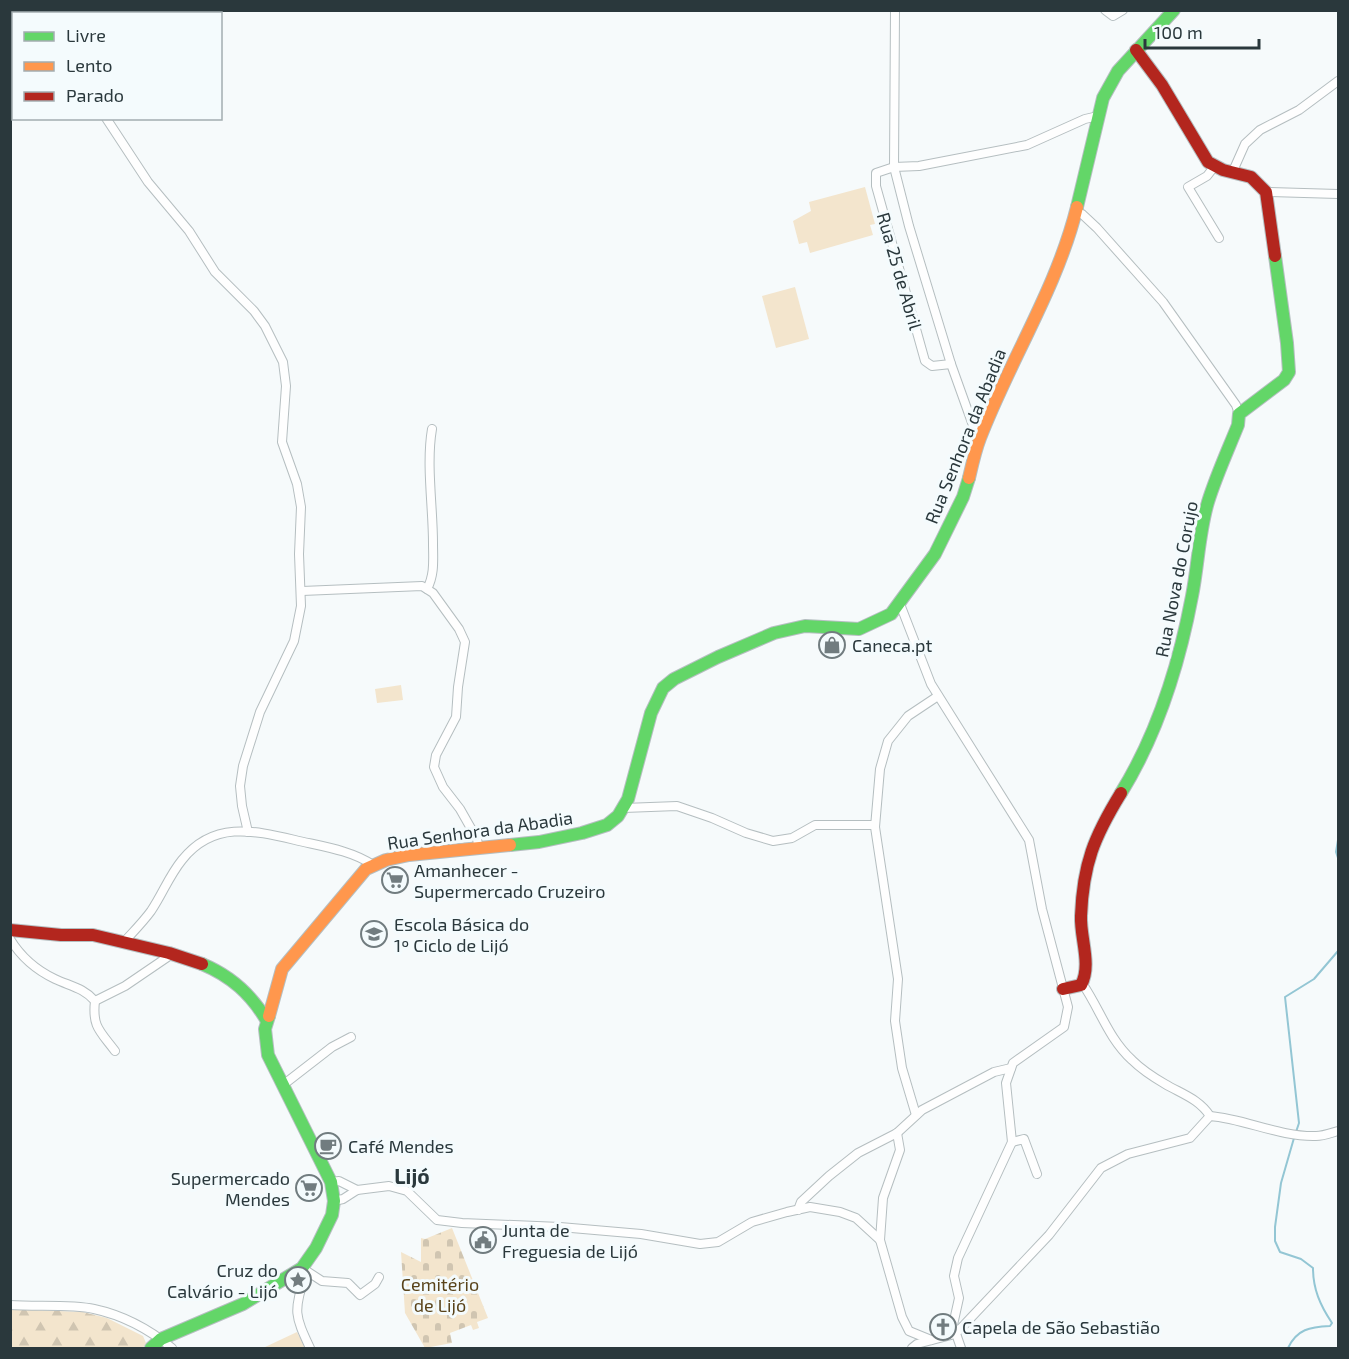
<svg xmlns="http://www.w3.org/2000/svg" width="1349" height="1359" font-family="'Exo 2',sans-serif">
<style>
.green{fill:#f3e5cd}
.forest{fill:url(#forest-firs)}
.cemetery{fill:url(#cemetery-stones)}
.lines{fill:none;stroke-linecap:round;stroke-linejoin:round}
.stream{stroke:#93c6d4;stroke-width:2}
.street-casing{stroke:#b5bec0;stroke-width:10}
.fast-casing{stroke:#b5bec0;stroke-width:14}
.slow-casing{stroke:#b5bec0;stroke-width:14}
.jam-casing{stroke:#b5bec0;stroke-width:14}
.street{stroke:#fefefe;stroke-width:8}
.fast{stroke:#63d668;stroke-width:12}
.slow{stroke:#ff974d;stroke-width:12}
.jam{stroke:#b3261e;stroke-width:12}
.labels{text-anchor:middle;dominant-baseline:central;stroke-width:6;stroke-linejoin:round;paint-order:stroke}
.street-label{font-size:18px;fill:#2a383c;stroke:#f4fbfd}
.poi-label{font-size:18px;fill:#2a383c;stroke:#f4fbfd;text-anchor:start}
.park-label{font-size:18px;fill:#59431a;stroke:#f4fbfd}
.quarter-label{font-size:21px;font-weight:bold;fill:#2a383c;stroke:#f4fbfd}
</style>
<defs>
<pattern id="forest-firs" width="22" height="20" patternUnits="userSpaceOnUse" patternTransform="scale(1.5)"><rect width="22" height="20" fill="#f3e5cd"/><path d="M5 1l3.5 6h-7zM16 11l3.5 6h-7z" fill="#d0c5b1"/></pattern>
<pattern id="cemetery-stones" width="16" height="16" patternUnits="userSpaceOnUse" patternTransform="scale(1.5)"><rect width="16" height="16" fill="#f3e5cd"/><path d="M2 7V4a2 2 0 0 1 4 0v3zM10 15v-3a2 2 0 0 1 4 0v3z" fill="#d0c5b1"/></pattern>
</defs>
<rect width="100%" height="100%" fill="#f6fafb"/>
<g class="green">
<polygon points="865,187 875,224 870,225 873,235 810,253 807,242 799,244 793,221 811,211 809,202"/>
<polygon points="795,287 809,339 776,348 762,296"/>
<polygon points="401,685 403,700 377,703 375,689"/>
<polygon points="297,1332 305,1348 263,1348"/>
</g>
<polygon class="forest" points="10,1309 83,1312 107,1318 143,1336 146,1343 143,1348 11,1348"/>
<polygon class="cemetery" points="452,1228 488,1318 477,1322 479,1328 473,1330 471,1325 450,1333 452,1343 425,1348 405,1313 401,1252 421,1262 421,1238 425,1239"/>
<g class="lines">
<g class="stream">
<polyline points="67,14 72,12 109,14"/>
<polyline points="10,37 14,35"/>
<polyline points="1338,840 1336,852 1338,858"/>
<polyline points="1296,1132 1299,1123 1285,997 1314,979 1338,951"/>
<path d="M1288 1348C1297 1329 1310 1327 1330 1326L1332 1323C1320 1305 1313 1289 1313 1268L1301 1259 1280 1252 1275 1241V1227L1281 1183 1294 1138"/>
</g>
<defs>
<g id="street">
<polyline points="19,10 21,14"/>
<polyline points="895,10 894,167 909,226 951,364 975,431 980,439"/>
<polyline points="1105,10 1113,16 1123,10"/>
<polyline points="106,118 148,182 189,231 215,272 254,311 265,326 283,362 286,386 282,442 297,484 301,507 299,554 301,606 294,641 260,712 243,766 240,786 242,806 248,832"/>
<polyline points="1214,167 1207,176 1188,187 1219,238"/>
<polyline points="1233,171 1245,144 1260,130 1299,110 1338,81"/>
<polyline points="1266,192 1338,194"/>
<polyline points="1076,211 1082,214 1097,228 1163,302 1236,405 1239,414"/>
<polyline points="951,364 932,366 925,361 876,186 876,173 894,167 919,166 1027,145 1085,119 1098,116"/>
<path d="M427 589C435 574 433 559 433 543 433 507 426 464 432 429"/>
<polyline points="302,591 422,586 433,593 459,629 465,642 458,687 456,717 436,755 434,767 443,787 460,809 477,839 479,849"/>
<polyline points="900,604 931,684 1029,840 1042,909 1068,1007 1064,1027 1013,1063 1006,1083 1012,1142 958,1258 954,1276 959,1298 953,1325 961,1348"/>
<polyline points="624,808 677,806 712,818 746,833 773,841 792,838 815,825 875,825"/>
<path d="M10 939C21 957 36 970 55 979 70 986 84 988 95 1001 92 1027 100 1031 115 1051"/>
<path d="M124 942C133 932 143 922 151 911 162 895 169 876 182 860 213 821 252 830 295 840 320 846 351 850 373 865"/>
<path d="M1082 983C1100 1009 1108 1038 1132 1060 1142 1070 1153 1077 1165 1084 1182 1094 1199 1099 1210 1116"/>
<polyline points="95,1001 125,986 172,954"/>
<polyline points="283,1085 332,1047 351,1037"/>
<polyline points="916,1115 902,1068 895,1021 898,979 875,827 880,769 888,741 908,716 938,696"/>
<polyline points="1012,1142 1024,1139 1037,1174"/>
<polyline points="331,1182 339,1181 357,1190"/>
<polyline points="334,1201 343,1199 357,1190 389,1186 407,1191 437,1220 462,1223 560,1227 641,1234 700,1244 718,1242 752,1222 787,1212 810,1207 840,1212 856,1218 880,1240 902,1317 909,1331 931,1340"/>
<polyline points="798,1210 801,1202 829,1176 858,1153 897,1133 922,1110 994,1072 1011,1068"/>
<polyline points="880,1240 883,1198 900,1150 897,1133"/>
<polyline points="302,1268 322,1281 348,1283 360,1295 375,1284 379,1277"/>
<path d="M302 1268 305 1276C293 1311 295 1316 310 1348"/>
<path d="M10 1305C35 1307 71 1304 94 1309 122 1315 150 1330 172 1348"/>
<path d="M912 1348 917 1344 955 1334 964 1325 1049 1235 1101 1168 1128 1154 1190 1138 1210 1116C1246 1119 1279 1137 1316 1136 1323 1136 1331 1133 1338 1131"/>
</g>
<g id="fast">
<polyline points="1077,207 1103,98 1118,71 1174,10"/>
<path d="M1121 793C1158 733 1179 665 1192 596 1198 566 1199 532 1208 502 1216 476 1228 450 1238 425L1239 414 1284 380 1289 372 1287 343 1275 256"/>
<polyline points="510,845 539,842 582,833 607,825 618,816 628,799 651,713 663,688 674,679 718,657 774,633 805,626 859,629 891,614 935,554 963,497 969,478"/>
<path d="M202 964C231 976 251 994 267 1021"/>
<polyline points="151,1348 161,1339 243,1304 302,1268 316,1248 332,1215 334,1201 331,1182 268,1055 265,1029 269,1016"/>
</g>
<g id="slow">
<path d="M969 478C972 465 975 451 980 438 1010 360 1057 288 1077 207"/>
<polyline points="269,1016 282,969 366,869 386,860 409,855 510,845"/>
</g>
<g id="jam">
<polyline points="1136,50 1162,85 1208,162 1223,170 1251,177 1266,192 1275,256"/>
<polyline points="10,930 61,935 93,935 169,953 202,964"/>
<path d="M1063 989 1081 985C1092 965 1080 938 1081 916 1083 864 1094 837 1121 793"/>
</g>
</defs>
<use href="#street" class="street-casing"/>
<use href="#fast" class="fast-casing"/>
<use href="#slow" class="slow-casing"/>
<use href="#jam" class="jam-casing"/>
<use href="#street" class="street"/>
<use href="#fast" class="fast"/>
<use href="#slow" class="slow"/>
<use href="#jam" class="jam"/>
</g>
<defs>
<symbol id="shop-ring" viewBox="-11 -11 22 22"><circle r="9.5" fill="#f4fbfd" stroke="#717c7f" stroke-width="1.5"/><path d="M-5-2.5h2.3a2.7 3.5 0 0 1 5.4 0H5L5.5 6h-11ZM-1.5-2.5h3a1.5 2.3 0 0 0-3 0Z" fill="#717c7f"/></symbol>
<symbol id="supermarket-ring" viewBox="-11 -11 22 22"><circle r="9.5" fill="#f4fbfd" stroke="#717c7f" stroke-width="1.5"/><path d="M-6-5.5h2.5l.6 2H6L4.5 2H-2.5L-4.4-4H-6ZM-1.5 3.2a1.3 1.3 0 1 0 .1 0ZM3 3.2a1.3 1.3 0 1 0 .1 0Z" fill="#717c7f"/></symbol>
<symbol id="school-ring" viewBox="-11 -11 22 22"><circle r="9.5" fill="#f4fbfd" stroke="#717c7f" stroke-width="1.5"/><path d="M0-5L7-2L0 1L-7-2ZM-4 1L0 2.5L4 1V4Q0 6-4 4Z" fill="#717c7f"/></symbol>
<symbol id="cafe-ring" viewBox="-11 -11 22 22"><circle r="9.5" fill="#f4fbfd" stroke="#717c7f" stroke-width="1.5"/><path d="M-5.5-4.5H6V0H3Q3 3.5 0 3.5H-2.5Q-5.5 3.5-5.5 0ZM3-3.2v2h1.7v-2ZM-6 4.5H4V6H-6Z" fill="#717c7f"/></symbol>
<symbol id="civic-ring" viewBox="-11 -11 22 22"><circle r="9.5" fill="#f4fbfd" stroke="#717c7f" stroke-width="1.5"/><path d="M-.6-6.5H3V-4.5H.6V-3L4-1V1h2V6H-6V1h2V-1L-.6-3ZM-1.2 2.5V6h2.4V2.5Z" fill="#717c7f"/></symbol>
<symbol id="sight-ring" viewBox="-11 -11 22 22"><circle r="9.5" fill="#f4fbfd" stroke="#717c7f" stroke-width="1.5"/><path d="M0-6L1.8-2.2L6-1.7L2.9 1.2L3.7 5.4L0 3.3L-3.7 5.4L-2.9 1.2L-6-1.7L-1.8-2.2Z" fill="#717c7f"/></symbol>
<symbol id="church-ring" viewBox="-11 -11 22 22"><circle r="9.5" fill="#f4fbfd" stroke="#717c7f" stroke-width="1.5"/><path d="M-1.2-6h2.4v3.5h3.3v2.4h-3.3V6h-2.4V-.1h-3.3v-2.4h3.3Z" fill="#717c7f"/></symbol>
</defs>
<g fill-rule="evenodd">
<use href="#shop-ring" x="817" y="630" width="30" height="30"/>
<use href="#supermarket-ring" x="380" y="865" width="30" height="30"/>
<use href="#school-ring" x="359" y="919" width="30" height="30"/>
<use href="#cafe-ring" x="313" y="1131" width="30" height="30"/>
<use href="#supermarket-ring" x="294" y="1173" width="30" height="30"/>
<use href="#civic-ring" x="468" y="1225" width="30" height="30"/>
<use href="#sight-ring" x="283" y="1265" width="30" height="30"/>
<use href="#church-ring" x="928" y="1312" width="30" height="30"/>
</g>
<g class="labels">
<g class="street-label">
<text transform="translate(900 271) rotate(74)">Rua 25 de Abril</text>
<text transform="translate(965 436) rotate(-68)">Rua Senhora da Abadia</text>
<text transform="translate(1176 579) rotate(-79)">Rua Nova do Corujo</text>
<text transform="translate(480 830) rotate(-8)">Rua Senhora da Abadia</text>
</g>
<g class="poi-label">
<text x="852" y="645">Caneca.pt</text>
<text x="414" y="870">Amanhecer -<tspan x="414" dy="21">Supermercado Cruzeiro</tspan></text>
<text x="394" y="924">Escola Básica do<tspan x="394" dy="21">1º Ciclo de Lijó</tspan></text>
<text x="348" y="1146">Café Mendes</text>
<text x="290" y="1178" text-anchor="end">Supermercado<tspan x="290" dy="21">Mendes</tspan></text>
<text x="502" y="1230">Junta de<tspan x="502" dy="21">Freguesia de Lijó</tspan></text>
<text x="278" y="1270" text-anchor="end">Cruz do<tspan x="278" dy="21">Calvário - Lijó</tspan></text>
<text x="962" y="1327">Capela de São Sebastião</text>
</g>
<g class="park-label">
<text x="440" y="1284">Cemitério<tspan x="440" dy="21">de Lijó</tspan></text>
</g>
<g class="quarter-label">
<text x="412" y="1175">Lijó</text>
</g>
</g>
<rect width="1349" height="1359" fill="none" stroke="#2a383c" stroke-width="24"/>
<rect x="12" y="12" width="210" height="108" fill="#f4fbfd" stroke="#a3adb0" stroke-width="1.5"/>
<rect x="24" y="32" width="30" height="9" fill="#63d668" stroke="#a3adb0" stroke-width="1.5"/>
<text x="66" y="42" font-size="18" fill="#2a383c">Livre</text>
<rect x="24" y="62" width="30" height="9" fill="#ff974d" stroke="#a3adb0" stroke-width="1.5"/>
<text x="66" y="72" font-size="18" fill="#2a383c">Lento</text>
<rect x="24" y="92" width="30" height="9" fill="#b3261e" stroke="#a3adb0" stroke-width="1.5"/>
<text x="66" y="102" font-size="18" fill="#2a383c">Parado</text>
<path d="M1145 39v9h114v-9" fill="none" stroke="#2a383c" stroke-width="3"/>
<text x="1154" y="39" font-size="18" fill="#2a383c" stroke="#f4fbfd" stroke-width="4.5" paint-order="stroke">100 m</text>
</svg>
